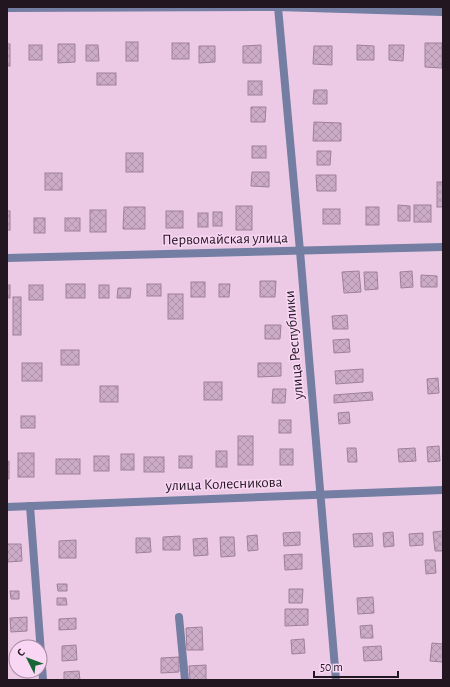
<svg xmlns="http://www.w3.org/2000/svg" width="450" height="687" font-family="'Alegreya Sans',sans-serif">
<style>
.building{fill:url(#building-cross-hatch);stroke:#9f809a}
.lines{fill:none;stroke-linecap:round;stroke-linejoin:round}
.minor{stroke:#737ea2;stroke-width:8}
.tertiary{stroke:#737ea2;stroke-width:8}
.labels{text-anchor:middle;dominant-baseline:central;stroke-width:3;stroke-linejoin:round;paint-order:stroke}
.street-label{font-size:15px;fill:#221620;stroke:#f9d7f4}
</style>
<defs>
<pattern id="building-cross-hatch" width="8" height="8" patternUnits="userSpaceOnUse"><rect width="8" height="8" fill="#ccabc7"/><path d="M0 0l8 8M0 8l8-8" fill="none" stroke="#af92ab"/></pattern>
</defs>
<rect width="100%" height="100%" fill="#eccae6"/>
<g class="building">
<rect x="126" y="42" width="12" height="19"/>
<rect x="172" y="43" width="17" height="16"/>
<polygon points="425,43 442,43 442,68 425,67"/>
<rect x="7" y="44" width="3" height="22"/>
<polygon points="58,44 75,44 75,62 58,63"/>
<rect x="29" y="45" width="13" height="15"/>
<polygon points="86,45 98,45 99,61 86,61"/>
<polygon points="261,45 261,63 243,63 243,46"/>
<polygon points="357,45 374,46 374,60 357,60"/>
<polygon points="389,45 404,45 403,61 389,60"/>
<polygon points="199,46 215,46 215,62 199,63"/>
<polygon points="314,46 332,46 332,65 313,64"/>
<rect x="97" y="73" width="19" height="12"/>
<rect x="248" y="81" width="14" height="14"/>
<polygon points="314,90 327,90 327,104 313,104"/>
<polygon points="251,107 266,107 265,122 251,122"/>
<polygon points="314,122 341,123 341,141 313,141"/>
<rect x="252" y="146" width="14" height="12"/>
<polygon points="317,151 331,151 330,165 317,165"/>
<rect x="126" y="153" width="17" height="19"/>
<polygon points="252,172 269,172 269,187 251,186"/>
<rect x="45" y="173" width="17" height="17"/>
<polygon points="316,175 336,175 336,191 317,191"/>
<rect x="437" y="182" width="6" height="25"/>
<polygon points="398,205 410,206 410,221 398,221"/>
<rect x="414" y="205" width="17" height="17"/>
<rect x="236" y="206" width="16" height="24"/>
<polygon points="124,207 145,207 145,229 123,229"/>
<rect x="366" y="207" width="13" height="18"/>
<rect x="323" y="209" width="17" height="15"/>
<rect x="90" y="210" width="16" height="22"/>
<rect x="7" y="211" width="3" height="19"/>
<rect x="166" y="211" width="17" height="17"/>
<rect x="213" y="212" width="9" height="14"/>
<rect x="198" y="213" width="10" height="14"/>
<rect x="34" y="218" width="11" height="15"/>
<rect x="65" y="218" width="15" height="13"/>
<polygon points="359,271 361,292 344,293 342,272"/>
<polygon points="412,271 413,287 401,288 400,272"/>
<polygon points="364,272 377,272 378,289 365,290"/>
<polygon points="421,275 437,276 437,287 421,287"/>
<polygon points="260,281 276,281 275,297 260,297"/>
<rect x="191" y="282" width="14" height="15"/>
<rect x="66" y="284" width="19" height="14"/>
<rect x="147" y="284" width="14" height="12"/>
<polygon points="219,284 230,284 229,297 219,297"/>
<rect x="7" y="285" width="3" height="13"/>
<rect x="29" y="285" width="14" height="15"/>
<rect x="99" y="285" width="10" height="13"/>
<polygon points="118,288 131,288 130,298 117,298"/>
<rect x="168" y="294" width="15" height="25"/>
<rect x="13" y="297" width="8" height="38"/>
<polygon points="347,315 348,329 333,329 332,316"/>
<polygon points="265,325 281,325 280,339 265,339"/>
<polygon points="349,339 350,352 334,353 333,340"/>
<rect x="61" y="350" width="18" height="15"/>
<rect x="22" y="363" width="20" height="18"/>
<polygon points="258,363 281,363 281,376 258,377"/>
<polygon points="363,369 363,382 336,384 335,371"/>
<polygon points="438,378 439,393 428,394 427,379"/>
<rect x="204" y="382" width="18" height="18"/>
<rect x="100" y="386" width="18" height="16"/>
<polygon points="273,389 286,389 285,403 272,403"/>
<polygon points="372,392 373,400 334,403 334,395"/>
<polygon points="349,412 350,423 339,424 338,413"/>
<rect x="21" y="416" width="14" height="12"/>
<rect x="279" y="420" width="12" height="13"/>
<rect x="238" y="436" width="15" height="29"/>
<polygon points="439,446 440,461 428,462 427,447"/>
<polygon points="347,448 356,448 357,462 348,462"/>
<polygon points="415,448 416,461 399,462 398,449"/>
<rect x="280" y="449" width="13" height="16"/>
<rect x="216" y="451" width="11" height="16"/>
<rect x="18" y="453" width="16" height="24"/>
<rect x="121" y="454" width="13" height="16"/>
<rect x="94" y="456" width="15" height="15"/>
<rect x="179" y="456" width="13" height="12"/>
<rect x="144" y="457" width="20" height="15"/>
<rect x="56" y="459" width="24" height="15"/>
<polygon points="9,461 9,479 7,479 7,462"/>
<polygon points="443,531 443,551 435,551 433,532"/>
<polygon points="300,532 300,545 284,546 283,533"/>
<polygon points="393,532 394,546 384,547 383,533"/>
<polygon points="372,533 373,546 354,547 353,534"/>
<polygon points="423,533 423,545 410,546 409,534"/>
<polygon points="257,535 258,550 248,551 247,536"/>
<polygon points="180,536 180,550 163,550 163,537"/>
<polygon points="220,537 234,537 235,556 221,557"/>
<polygon points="136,538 150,538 151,552 136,553"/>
<polygon points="207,538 208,555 194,556 193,539"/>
<polygon points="76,540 76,558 59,558 59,541"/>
<polygon points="7,544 21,544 22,561 7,562"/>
<polygon points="302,554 302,569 285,570 284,555"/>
<polygon points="425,560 435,560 436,573 426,574"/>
<polygon points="57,584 67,584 67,591 58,591"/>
<polygon points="289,589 303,589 302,603 289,603"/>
<polygon points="10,591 19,591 19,599 11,599"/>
<polygon points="373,597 374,613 358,614 357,598"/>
<polygon points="57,598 66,598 67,605 57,605"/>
<polygon points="285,609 308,609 308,625 285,626"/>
<polygon points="27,617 27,631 11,632 10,618"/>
<polygon points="76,618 76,629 59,630 59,619"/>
<polygon points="372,625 373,638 361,638 360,626"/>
<polygon points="202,627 203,650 187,650 186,628"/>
<polygon points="304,639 305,653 292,654 291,640"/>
<polygon points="432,643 443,644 443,662 430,661"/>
<polygon points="76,645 77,660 62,661 62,646"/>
<polygon points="381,646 382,660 364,661 363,647"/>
<polygon points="179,657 179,672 161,673 161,658"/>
<polygon points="206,665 206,680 190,680 189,666"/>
<polygon points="24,671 35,671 36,676 24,676"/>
<polygon points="79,671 80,680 64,680 64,672"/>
</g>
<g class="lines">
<g class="minor">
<polyline points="278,7 300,251 336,680"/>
<polyline points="7,258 443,247"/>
<polyline points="30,506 43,680"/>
<polyline points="179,617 185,680"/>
</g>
<g class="tertiary">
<polyline points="7,8 278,7 443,12"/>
<polyline points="7,507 443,490"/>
</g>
</g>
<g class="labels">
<g class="street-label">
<text transform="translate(225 239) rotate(-1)">Первомайская улица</text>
<text transform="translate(294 345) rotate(-95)">улица Республики</text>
<text transform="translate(224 484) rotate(-2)">улица Колесникова</text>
</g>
</g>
<rect width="450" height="687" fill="none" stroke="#221620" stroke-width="16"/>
<g transform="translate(28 659) rotate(312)"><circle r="19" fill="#f9d7f4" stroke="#a38a9f"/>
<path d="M0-3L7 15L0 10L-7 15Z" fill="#196736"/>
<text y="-6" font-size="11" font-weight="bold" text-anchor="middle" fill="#221620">С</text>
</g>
<path d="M314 671v6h84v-6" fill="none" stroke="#221620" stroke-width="2"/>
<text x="320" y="671" font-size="12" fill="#221620" stroke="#f9d7f4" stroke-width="3" paint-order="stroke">50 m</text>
</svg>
